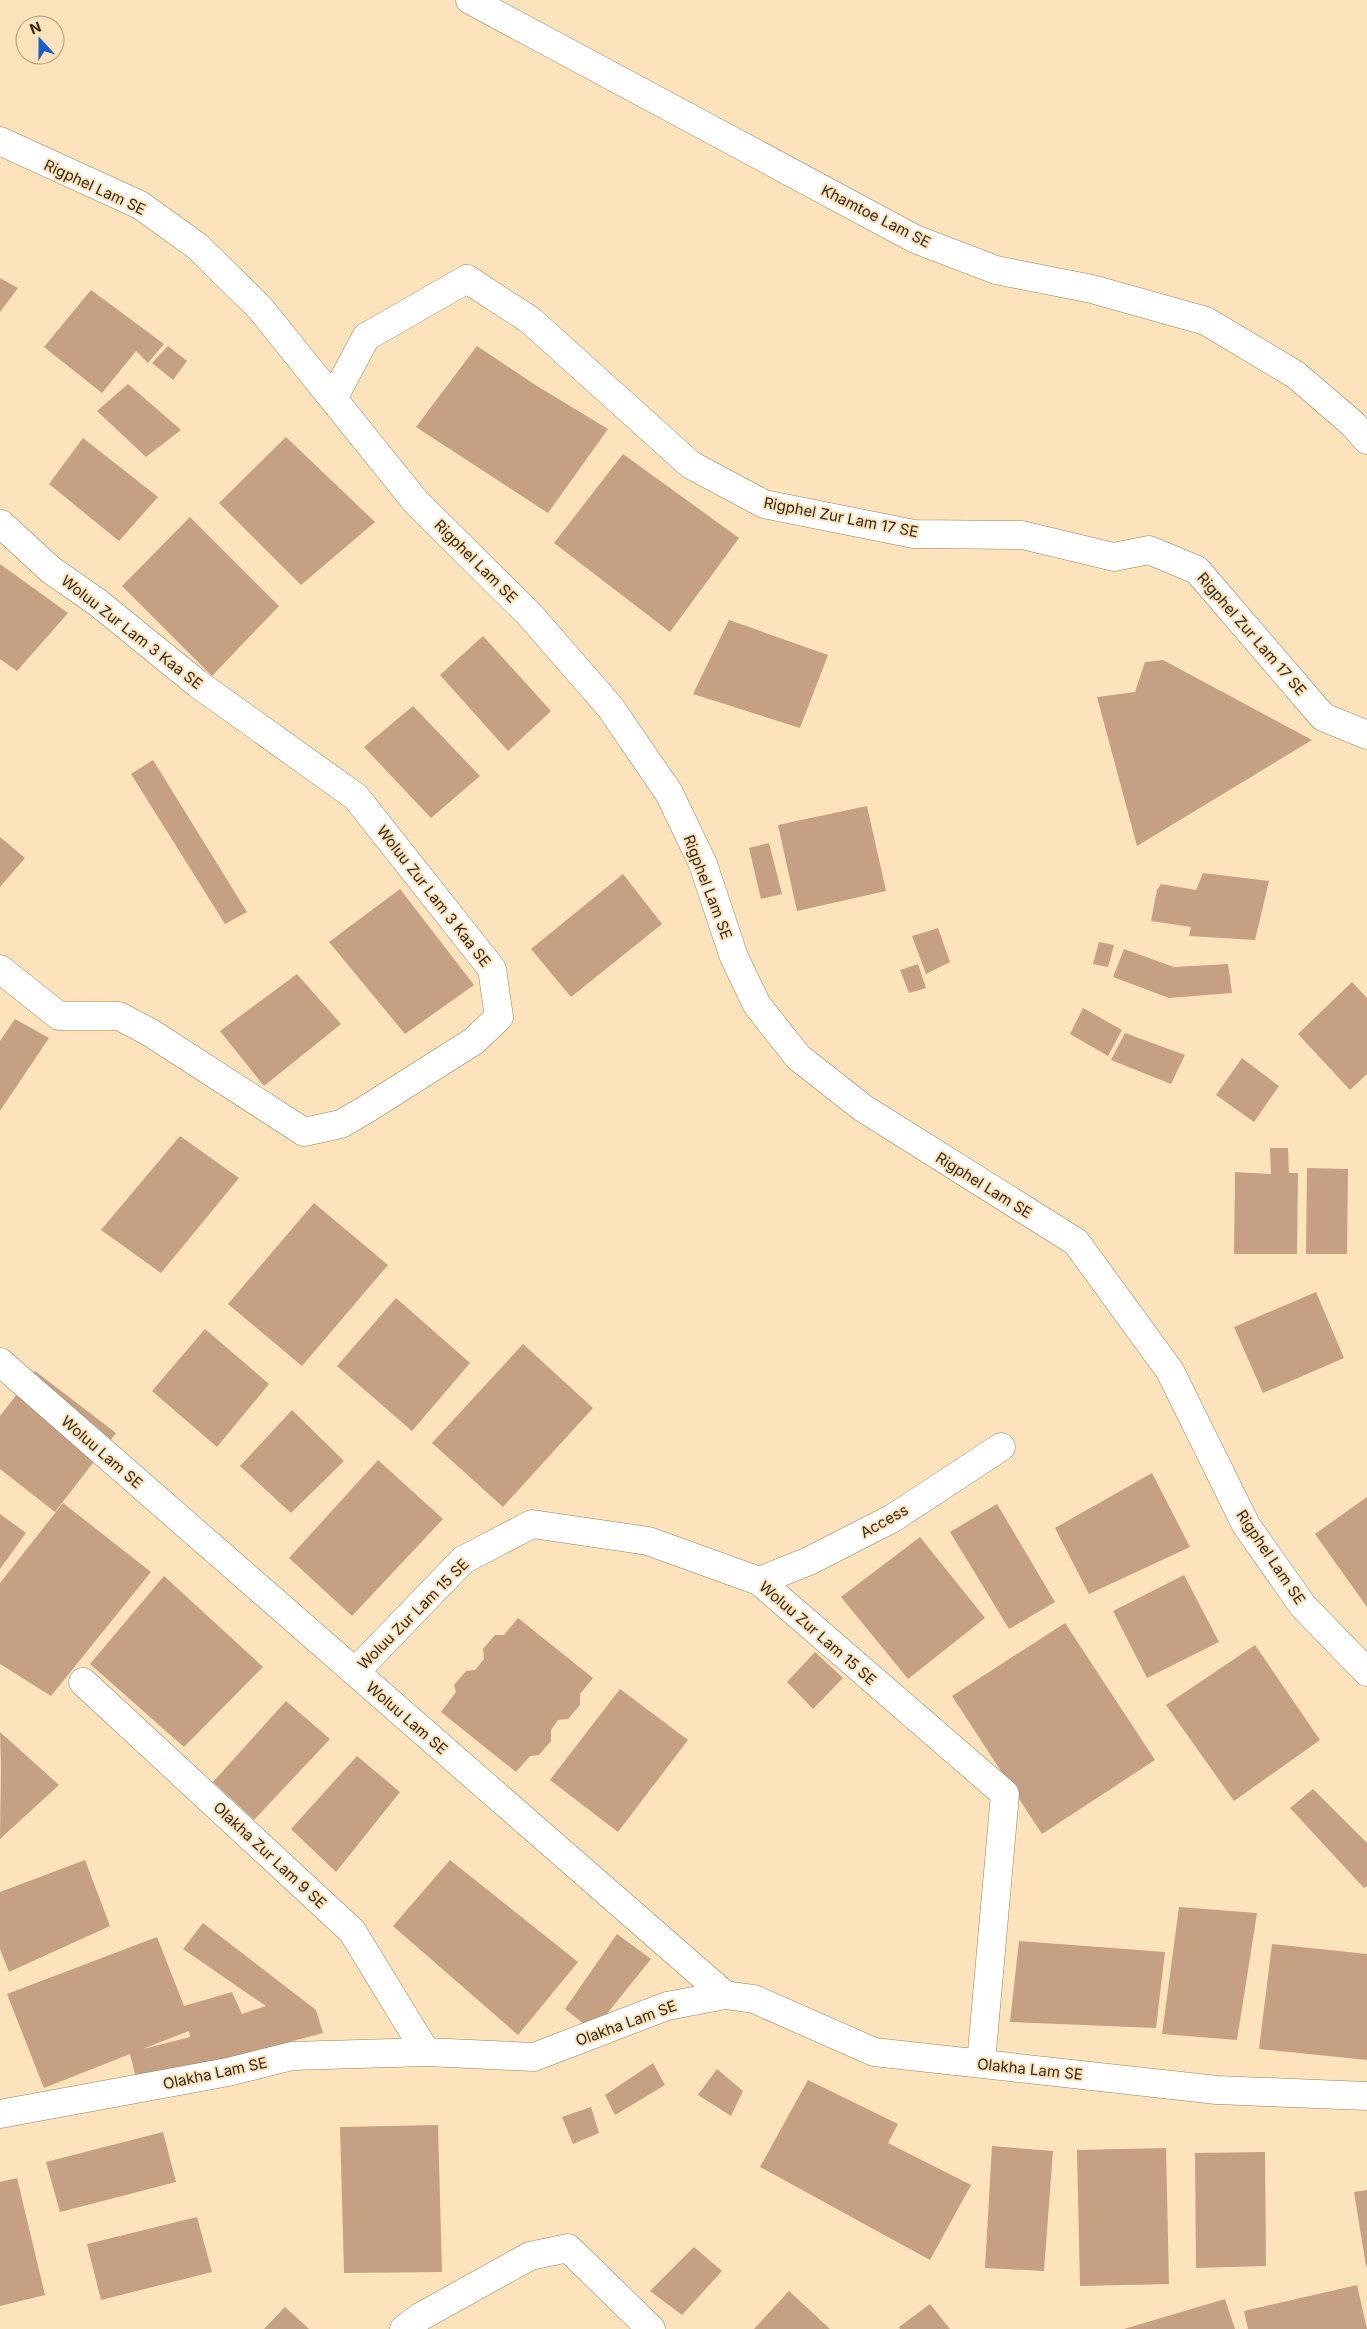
<svg xmlns="http://www.w3.org/2000/svg" width="1367" height="2329" font-family="Inter,sans-serif">
<style>
.building{fill:#c5a083;fill-rule:evenodd}
.lines{fill:none;stroke-linecap:round;stroke-linejoin:round}
.street-casing{stroke:#97805a;stroke-width:29}
.primary-casing{stroke:#97805a;stroke-width:29}
.street{stroke:#fff;stroke-width:28}
.primary{stroke:#fff;stroke-width:28}
.labels{text-anchor:middle;dominant-baseline:central;stroke-width:4;stroke-linejoin:round;paint-order:stroke}
.street-label{font-size:15px;fill:#342a1a;stroke:#fde3bb}
</style>
<rect width="100%" height="100%" fill="#fde3bb"/>
<g class="building">
<polygon points="0,278 18,288 0,312"/>
<polygon points="91,290 164,344 148,363 136,351 102,393 44,347"/>
<polygon points="168,346 187,361 173,380 152,363"/>
<polygon points="477,346 537,386 608,429 548,513 416,427"/>
<polygon points="128,384 181,430 146,457 97,411"/>
<polygon points="286,437 375,522 301,585 219,503"/>
<polygon points="83,438 158,497 119,541 49,484"/>
<polygon points="623,454 739,538 670,632 554,543"/>
<polygon points="190,517 279,606 212,676 122,586"/>
<polygon points="0,564 68,613 17,671 0,659"/>
<polygon points="729,620 828,655 800,728 693,694"/>
<polygon points="483,636 551,711 508,751 440,675"/>
<polygon points="1163,660 1312,740 1137,846 1097,697 1135,692 1145,662"/>
<polygon points="413,706 480,776 431,818 364,747"/>
<polygon points="153,760 247,912 225,924 131,774"/>
<polygon points="867,806 886,891 797,911 778,825"/>
<polygon points="0,837 25,858 0,887"/>
<polygon points="769,843 782,894 761,899 749,848"/>
<polygon points="1203,873 1269,881 1255,940 1189,936 1191,927 1151,921 1157,890 1161,884 1196,890"/>
<polygon points="623,874 662,924 571,997 531,949"/>
<polygon points="400,889 474,985 405,1034 329,942"/>
<polygon points="938,928 950,962 926,974 912,936"/>
<polygon points="1099,942 1114,945 1108,967 1093,964"/>
<polygon points="1124,949 1174,967 1228,964 1232,993 1169,998 1113,977"/>
<polygon points="918,964 926,988 909,993 900,970"/>
<polygon points="297,974 341,1024 264,1086 220,1031"/>
<polygon points="1352,982 1367,998 1367,1074 1350,1090 1298,1034"/>
<polygon points="1083,1008 1122,1030 1108,1056 1070,1034"/>
<polygon points="15,1019 49,1038 0,1111 0,1041"/>
<polygon points="1125,1033 1185,1055 1171,1084 1111,1060"/>
<polygon points="1242,1058 1279,1086 1254,1122 1216,1095"/>
<polygon points="180,1136 239,1178 161,1273 101,1230"/>
<polygon points="1270,1148 1288,1148 1289,1173 1298,1173 1297,1254 1234,1254 1235,1172 1271,1174"/>
<polygon points="1307,1168 1348,1169 1347,1254 1306,1254"/>
<polygon points="314,1203 388,1265 302,1366 228,1304"/>
<polygon points="1316,1292 1344,1358 1263,1393 1234,1327"/>
<polygon points="396,1298 470,1363 412,1431 337,1366"/>
<polygon points="205,1329 269,1384 217,1447 152,1391"/>
<polygon points="523,1344 593,1408 503,1507 432,1443"/>
<polygon points="35,1371 116,1433 55,1512 0,1469 0,1416"/>
<polygon points="292,1410 344,1461 291,1513 240,1466"/>
<polygon points="378,1460 443,1519 352,1616 289,1558"/>
<polygon points="1152,1473 1190,1547 1089,1594 1055,1528"/>
<polygon points="1367,1497 1367,1607 1315,1534"/>
<polygon points="63,1503 151,1572 51,1696 0,1664 0,1583"/>
<polygon points="997,1504 1055,1602 1009,1629 950,1532"/>
<polygon points="0,1514 26,1533 0,1569"/>
<polygon points="920,1537 985,1618 908,1679 841,1597"/>
<polygon points="1184,1575 1219,1642 1147,1678 1113,1611"/>
<polygon points="164,1576 263,1667 184,1747 90,1664"/>
<polygon points="518,1618 593,1678 580,1694 580,1705 568,1719 558,1720 551,1730 551,1741 539,1755 530,1756 516,1772 441,1712 456,1692 454,1685 466,1671 475,1670 484,1659 483,1649 495,1635 504,1635"/>
<polygon points="1065,1623 1155,1760 1042,1834 952,1696"/>
<polygon points="1255,1645 1320,1740 1234,1801 1166,1705"/>
<polygon points="815,1652 843,1678 813,1709 787,1682"/>
<polygon points="620,1689 688,1740 618,1832 550,1780"/>
<polygon points="286,1701 330,1739 254,1820 213,1782"/>
<polygon points="0,1732 59,1785 0,1839 1,1767"/>
<polygon points="357,1756 400,1792 336,1872 291,1829"/>
<polygon points="1313,1789 1367,1843 1367,1886 1364,1888 1290,1808"/>
<polygon points="85,1860 110,1926 9,1972 0,1949 0,1892"/>
<polygon points="450,1860 578,1962 518,2035 393,1926"/>
<polygon points="1179,1907 1257,1913 1237,2040 1162,2034"/>
<path d="M203 1923 316 2010 323 2033 137 2082 130 2054 44 2088 7 1994 157 1937 184 2006 232 1992 242 2014 266 2006 183 1949ZM189 2031 190 2037 143 2049 163 2041Z"/>
<polygon points="617,1934 651,1959 593,2031 565,2009"/>
<polygon points="1019,1941 1165,1952 1156,2028 1010,2022"/>
<polygon points="1272,1944 1367,1954 1367,2060 1259,2049"/>
<polygon points="653,2063 665,2085 615,2115 605,2095"/>
<polygon points="717,2069 743,2091 731,2116 698,2095"/>
<polygon points="808,2080 898,2124 888,2143 971,2185 930,2260 760,2167"/>
<polygon points="591,2107 599,2133 573,2144 562,2117"/>
<polygon points="438,2125 442,2272 344,2273 340,2127"/>
<polygon points="163,2132 176,2182 60,2212 46,2162"/>
<polygon points="992,2146 1053,2151 1044,2271 985,2268"/>
<polygon points="1166,2148 1169,2284 1080,2286 1077,2150"/>
<polygon points="1265,2152 1266,2266 1196,2268 1195,2153"/>
<polygon points="17,2178 45,2295 0,2306 0,2182"/>
<polygon points="1367,2190 1367,2266 1366,2266 1354,2192"/>
<polygon points="197,2217 212,2272 101,2300 87,2244"/>
<polygon points="694,2247 722,2271 682,2315 650,2291"/>
<polygon points="1357,2285 1367,2329 1248,2329 1244,2311"/>
<polygon points="789,2291 830,2329 754,2329"/>
<polygon points="1225,2299 1235,2329 1124,2329"/>
<polygon points="930,2304 950,2329 900,2329 899,2327"/>
<polygon points="285,2307 309,2329 264,2329"/>
</g>
<g class="lines">
<defs>
<g id="street">
<polyline points="0,141 140,205 197,246 260,308 416,502 529,614 610,707 669,793 703,864 734,957 757,1005 798,1057 863,1108 1076,1242 1170,1371 1246,1525 1303,1606 1367,1672"/>
<polyline points="334,397 366,337 467,279 530,320 691,465 764,504 914,534 1022,535 1114,557 1149,550 1197,570 1323,717 1367,735"/>
<polyline points="0,969 59,1016 119,1016 151,1033 304,1132 341,1124 365,1110 474,1041 499,1017 492,969 356,797 198,684 97,602 51,570 1,524"/>
<polyline points="0,1362 725,1995"/>
<polyline points="759,1581 809,1561 893,1518 1001,1447"/>
<polyline points="355,1672 463,1560 532,1524 648,1541 759,1581 1005,1794 981,2063"/>
<polyline points="83,1682 352,1931 426,2052"/>
<polyline points="0,2114 228,2072 292,2056 426,2052 534,2057 667,2006 725,1995 754,1999 874,2052 1217,2090 1367,2096"/>
<polyline points="404,2329 420,2317 530,2256 568,2248 651,2329"/>
</g>
<polyline id="primary" points="470,0 915,239 996,270 1092,289 1206,321 1296,375 1353,424 1367,440"/>
</defs>
<use href="#street" class="street-casing"/>
<use href="#primary" class="primary-casing"/>
<use href="#street" class="street"/>
<use href="#primary" class="primary"/>
</g>
<g class="labels">
<g class="street-label">
<text transform="translate(95 187) rotate(25)">Rigphel Lam SE</text>
<text transform="translate(876 216) rotate(27)">Khamtoe Lam SE</text>
<text transform="translate(841 517) rotate(11)">Rigphel Zur Lam 17 SE</text>
<text transform="translate(476 561) rotate(45)">Rigphel Lam SE</text>
<text transform="translate(132 632) rotate(38)">Woluu Zur Lam 3 Kaa SE</text>
<text transform="translate(1252 634) rotate(49)">Rigphel Zur Lam 17 SE</text>
<text transform="translate(708 887) rotate(69)">Rigphel Lam SE</text>
<text transform="translate(434 896) rotate(52)">Woluu Zur Lam 3 Kaa SE</text>
<text transform="translate(984 1185) rotate(32)">Rigphel Lam SE</text>
<text transform="translate(102 1452) rotate(41)">Woluu Lam SE</text>
<text transform="translate(884 1521) rotate(-29)">Access</text>
<text transform="translate(1271 1557) rotate(56)">Rigphel Lam SE</text>
<text transform="translate(413 1614) rotate(-45)">Woluu Zur Lam 15 SE</text>
<text transform="translate(818 1633) rotate(41)">Woluu Zur Lam 15 SE</text>
<text transform="translate(407 1718) rotate(41)">Woluu Lam SE</text>
<text transform="translate(270 1855) rotate(43)">Olakha Zur Lam 9 SE</text>
<text transform="translate(626 2023) rotate(-20)">Olakha Lam SE</text>
<text transform="translate(1030 2069) rotate(6)">Olakha Lam SE</text>
<text transform="translate(215 2073) rotate(-12)">Olakha Lam SE</text>
</g>
</g>
<g transform="translate(40 40) rotate(339)"><circle r="24" fill="#fde3bb" stroke="#ad997b"/>
<path d="M0-4L9 19L0 12L-9 19Z" fill="#1760cb"/>
<text y="-8" font-size="14" font-weight="bold" text-anchor="middle" fill="#342a1a">N</text>
</g>
</svg>
